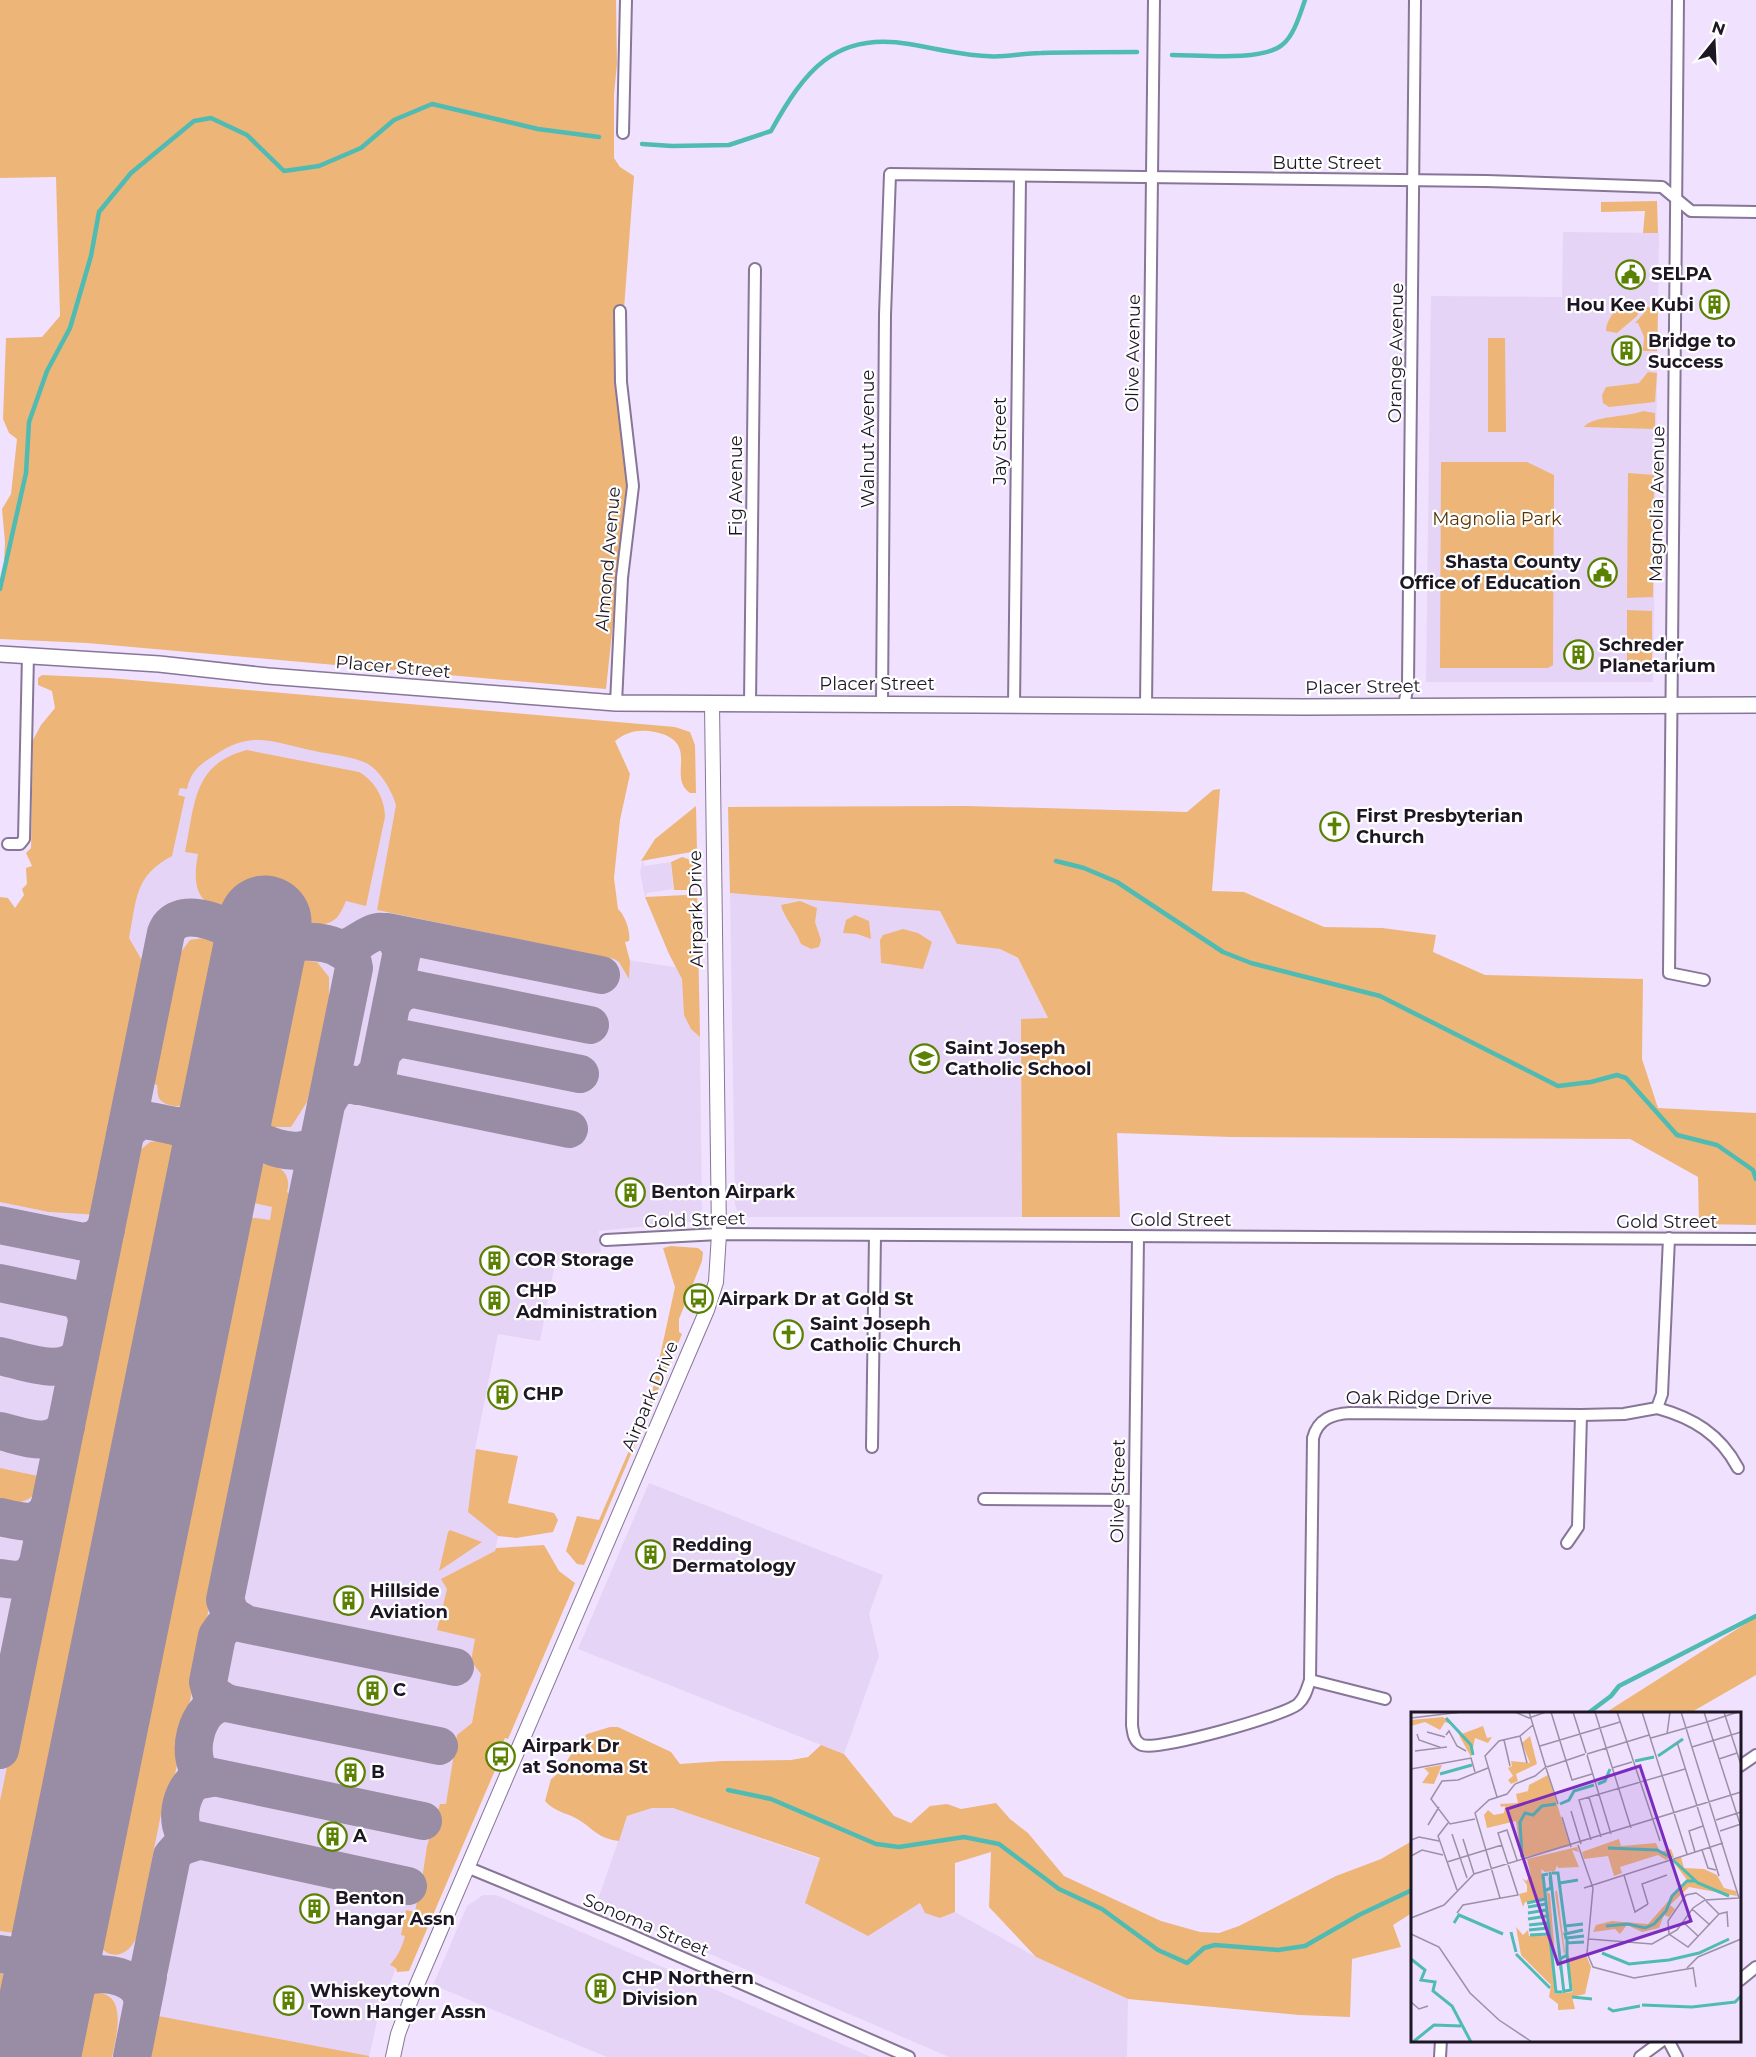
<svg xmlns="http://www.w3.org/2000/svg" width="1756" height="2057" font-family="Montserrat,sans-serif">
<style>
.built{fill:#e6d4f7}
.green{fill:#eeb578}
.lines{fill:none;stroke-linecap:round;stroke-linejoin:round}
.stream{stroke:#4fbbb3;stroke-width:4.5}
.taxiway{stroke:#988da4;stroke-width:38}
.runway{stroke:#988da4;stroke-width:93}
.minor-casing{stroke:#877697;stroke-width:14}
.tertiary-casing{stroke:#877697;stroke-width:16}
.secondary-casing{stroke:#877697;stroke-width:18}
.minor{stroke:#fff;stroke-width:10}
.tertiary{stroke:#fff;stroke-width:14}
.secondary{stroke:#fff;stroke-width:15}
.labels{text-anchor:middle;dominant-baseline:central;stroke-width:4.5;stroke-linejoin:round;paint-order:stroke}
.street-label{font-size:18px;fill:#1d1724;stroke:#fff}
.poi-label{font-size:18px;font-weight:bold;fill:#1d1724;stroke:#fff;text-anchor:start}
.park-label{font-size:18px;fill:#583401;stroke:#fff}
.inset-river{fill:none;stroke:#4fbbb3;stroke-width:3}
.inset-road{fill:none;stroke:#9c90a7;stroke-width:1.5}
.view{fill:#7b2cbf;fill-opacity:0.15;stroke:#7b2cbf;stroke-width:3}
.inset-edge{fill:none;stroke:#1d1724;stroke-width:3}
</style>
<rect width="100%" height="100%" fill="#f0e1fe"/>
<g class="built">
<polygon points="1563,232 1659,233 1653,682 1426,682 1431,296 1562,297"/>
<polygon points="59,701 361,727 628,960 699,971 702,1210 690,1222 599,1231 601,1252 565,1255 555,1264 540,1341 498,1334 475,1449 514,1457 494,1557 555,1578 396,1968 379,2012 369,2057 0,2057 0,1093"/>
<polygon points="643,860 644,866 671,862 673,889 647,893 645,897 640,872"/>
<polygon points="730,893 940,911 957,944 1000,949 1018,959 1048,1019 1115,1074 1120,1213 1022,1217 749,1217 739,1214 735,1205"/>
<polygon points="649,1483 883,1575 869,1614 879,1656 844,1754 578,1649"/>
<polygon points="652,1808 673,1808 820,1859 920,1903 940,1918 955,1912 1036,1957 1128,1999 1127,2057 949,2057 596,1905 627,1816"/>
<polygon points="483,1895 496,1895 871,2057 607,2057 433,1985 467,1906"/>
</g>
<g class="green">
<polygon points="0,0 616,0 617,64 614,94 614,158 620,167 634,176 624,309 617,309 615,369 629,475 606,689 87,643 0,639 0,586 3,586 5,542 2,509 11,494 17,439 9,433 3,419 6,338 42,337 60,316 56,177 0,178"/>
<polygon points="1657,201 1658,233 1643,233 1645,211 1601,212 1601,202"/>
<path d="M1626 304 1641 307 1637 316 1617 333 1606 331C1606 320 1616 307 1626 304Z"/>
<polygon points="1644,306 1658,309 1657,351 1643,351 1644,337 1638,323 1635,323 1644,313"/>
<polygon points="1488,338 1505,338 1506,432 1488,432"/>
<polygon points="1648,372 1657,373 1655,402 1609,407 1603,403 1602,395 1606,387 1639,383"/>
<path d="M1643 411 1655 413V429L1584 427C1591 416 1628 417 1643 411Z"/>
<polygon points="1441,462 1527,462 1554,475 1553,665 1548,668 1440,668"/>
<polygon points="1628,473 1654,475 1653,597 1627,598"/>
<polygon points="1627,610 1652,611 1652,665 1627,664"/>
<path d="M42 675 109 678 675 727 690 732 695 745 696 793H690C666 777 702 742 655 732 639 729 628 731 615 741L630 774 620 820 614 878 618 909C625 915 631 932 629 941L625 942 630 961 629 979 619 962 614 959 377 910 396 805C392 791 381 772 368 764 353 756 332 755 315 751 273 743 253 729 215 755 200 764 191 771 187 789L180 788 178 795 185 797 172 856C134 876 137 899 129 938L148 971 99 1215 49 1212 0 1202V897L8 898 15 908 24 895 22 889 27 884 26 868 32 866 26 853 31 848 33 740 41 725 55 708 52 691 38 685V678Z"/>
<path d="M247 750 359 772C375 781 385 799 385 817L366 906 346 901C339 917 336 923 318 925L209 904C192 893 195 871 198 854L185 852C195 805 192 764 247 750Z"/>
<polygon points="1220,789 1212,891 1244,892 1324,927 1382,928 1436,935 1433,952 1485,975 1643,979 1642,1059 1658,1108 1756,1113 1756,1225 1699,1224 1698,1177 1630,1139 1230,1137 1117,1133 1120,1217 1022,1217 1021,1019 1048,1018 1018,958 1000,949 957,944 940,911 730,893 728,807 966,806 1187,812 1213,790"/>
<polygon points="696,806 697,851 641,861 655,839"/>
<path d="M682 857 688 859 694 866C687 875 695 883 687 890H674L671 862Z"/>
<polygon points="697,891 700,1037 691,1029 684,1015 682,979 669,954 645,897 686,895"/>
<path d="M800 901 817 908 815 922 821 940 819 947 811 949 801 944C796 930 783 916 781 905Z"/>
<polygon points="855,915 869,921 871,939 857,934 843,933 846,920"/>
<polygon points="903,929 918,933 932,942 923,969 881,963 880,940 883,935"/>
<path d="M203 938 218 944 226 961 194 1101 189 1106C181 1107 160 1107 158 1095 157 1092 158 1089 157 1085L151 1083 154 1073 148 1071 172 957 178 956 190 940Z"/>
<polygon points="300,960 317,962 329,977 329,1010 307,1102 291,1127 273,1127 261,1118 259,1108 288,973"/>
<path d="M150 1142C163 1140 180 1142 183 1158 188 1180 160 1271 155 1300 115 1506 74 1713 29 1919L14 1933 0 1931V1801L129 1167H133L139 1151Z"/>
<path d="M269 1164C284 1167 291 1177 287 1192L293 1196 168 1809 161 1814 148 1879 151 1889 142 1933 139 1932C127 1965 98 1961 93 1927L235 1221 240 1216 270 1220 272 1207 249 1202 247 1208 241 1206 244 1175 256 1165Z"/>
<polygon points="671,1246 698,1248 703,1252 702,1261 679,1319 679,1332 682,1334 584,1565 577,1564 566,1551 577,1516 599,1520 650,1402 675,1287 663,1248"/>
<polygon points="476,1449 518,1456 508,1503 554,1513 558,1520 553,1532 516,1538 498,1536 468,1512"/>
<path d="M0 1468 38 1476 44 1482C33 1501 21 1505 0 1502Z"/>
<polygon points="450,1530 482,1542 439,1571 448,1532"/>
<path d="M544 1545 559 1571 575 1583 508 1739 505 1738 493 1766 496 1768 409 1971 397 1972 396 1968 390 1965C398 1956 402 1947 405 1936L401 1935 406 1910 415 1912 418 1895 421 1896 424 1887 421 1886 427 1846 440 1804H446L457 1735 472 1723 481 1674 471 1661 475 1639 437 1630 447 1589 441 1579 495 1551 496 1548Z"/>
<polygon points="1756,1617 1756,1675 1690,1713 1605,1713"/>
<path d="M610 1727H618L671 1752 680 1764 722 1761 791 1760 808 1757 821 1745 844 1754 894 1816 911 1823 930 1806 947 1804 961 1809 996 1803 1010 1819 1028 1833 1064 1876 1161 1921 1200 1932 1219 1933 1239 1926 1336 1876 1381 1859 1412 1841V1913L1393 1925 1401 1947 1352 1959 1350 2017 1299 2015 1128 1999 1036 1957 989 1907 991 1852 955 1863V1912L940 1918 925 1913 920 1903 868 1936 805 1903 820 1858 673 1808H652L627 1816 619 1841C601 1839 596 1832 582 1822 570 1813 555 1813 545 1801L551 1779 560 1772 579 1742 587 1734Z"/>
<path d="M0 1973C30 1987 9 2032 3 2057H0Z"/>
<path d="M91 1993C129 1989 117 2034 112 2057H67L79 2002Z"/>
<polygon points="153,2015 369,2056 369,2057 144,2057"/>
</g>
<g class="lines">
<g class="stream">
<path d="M1172 55C1199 55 1261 62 1282 45 1294 36 1300 14 1305 0"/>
<path d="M642 144 672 146 729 145 771 131C804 72 834 31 909 44 934 48 960 55 986 56 1004 58 1022 53 1041 53 1073 52 1105 52 1137 52"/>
<polyline points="0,589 26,473 29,422 47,371 70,328 91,256 99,212 131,173 194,121 211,118 247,135 284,171 319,166 361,148 394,120 432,104 538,129 599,137"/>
<polyline points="1056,861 1084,868 1117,882 1223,952 1251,963 1380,996 1558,1086 1591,1082 1617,1075 1626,1078 1677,1135 1717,1145 1753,1170 1756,1179"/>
<polyline points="1587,1714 1611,1696 1619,1686 1756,1616"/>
<polyline points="728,1790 771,1799 876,1844 899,1847 964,1837 999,1844 1059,1889 1102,1909 1158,1950 1187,1963 1204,1948 1215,1945 1278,1950 1305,1946 1359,1915 1412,1890"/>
</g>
<g class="taxiway">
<polyline points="388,932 601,975"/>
<path d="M340 949C361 947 372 921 395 937L402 951 378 1071 369 1082 357 1086"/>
<polyline points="392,1003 401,992 413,989 590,1025"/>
<polyline points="382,1052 393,1041 404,1039 580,1074"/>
<path d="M236 1076C233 1093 231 1108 239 1123 250 1144 301 1162 318 1142"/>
<polyline points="327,1102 336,1088 350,1084 569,1129"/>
<path d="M176 1126C197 1134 209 1150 211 1172L185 1306"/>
<path d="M126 1131 140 1120C157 1120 173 1129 190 1126 202 1124 214 1117 221 1107 235 1085 245 1006 251 977"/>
<polyline points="0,1225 84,1242 96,1239 106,1229"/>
<polyline points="0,1283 75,1299 84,1307 87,1319"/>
<path d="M0 1356C24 1361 63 1378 80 1355"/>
<path d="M0 1431C22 1436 51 1450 66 1426"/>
<path d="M0 1517C20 1521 38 1529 49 1507"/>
<path d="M0 1578C16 1581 29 1582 37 1565"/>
<path d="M241 1621 231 1615 225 1600 354 968C351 941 306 938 285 945"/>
<polyline points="226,1703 211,1693 208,1682 217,1636 224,1626 235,1622 455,1667"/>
<path d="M0 1750 166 933C176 905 221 921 238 935"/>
<path d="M211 1778 195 1781C180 1792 174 1825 188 1838L408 1886"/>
<path d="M423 1821 204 1775C183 1760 196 1702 226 1703L439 1746"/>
<path d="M68 1904C62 1935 66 1961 98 1974"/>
<path d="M0 1954C23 1959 44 1951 56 1930L85 1796"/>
<polyline points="131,1981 143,1977 149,1969 172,1856 180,1847 195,1842"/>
<path d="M37 2057C41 2036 42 2007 56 1990 76 1968 137 1967 143 2000"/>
<polyline points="132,2057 148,1976"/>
</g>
<polyline class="runway" points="34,2057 265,922"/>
<defs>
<g id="minor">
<polyline points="1678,0 1669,973 1704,980"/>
<polyline points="623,133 626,0"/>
<polyline points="616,703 622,578 633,486 621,382 620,311"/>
<polyline points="750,703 755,269"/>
<polyline points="882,703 885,315 890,174 1486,181 1662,187 1691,211 1756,212"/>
<polyline points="1014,706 1020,177"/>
<polyline points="1146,706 1154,0"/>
<polyline points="1404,706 1408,684 1415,0"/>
<polyline points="8,844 20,844 24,839 28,655"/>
<path d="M1138 1237 1132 1725C1133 1733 1134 1742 1142 1745 1158 1751 1284 1716 1298 1704 1305 1698 1307 1689 1310 1680L1313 1438C1318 1419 1332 1414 1350 1413L1581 1415 1624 1414 1657 1408 1662 1394 1669 1238"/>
<polyline points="606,1240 719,1234 1756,1239"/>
<path d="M1657 1408C1693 1418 1720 1434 1738 1468"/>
<polyline points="872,1447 875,1235"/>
<polyline points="984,1499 1134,1500"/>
<polyline points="1567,1543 1578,1527 1581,1415"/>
<polyline points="1310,1680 1385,1699"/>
<polyline points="1740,1766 1756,1755"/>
<polyline points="469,1868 624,1932 909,2057"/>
<polyline points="1740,1980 1756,1967"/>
<polyline points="1668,2040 1677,2057"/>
<polyline points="1440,2057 1441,2040"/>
<polyline points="1640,2057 1663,2040"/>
</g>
<polyline id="tertiary" points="393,2057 398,2034 413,1994 707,1310 716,1282 719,1234 712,704"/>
<polyline id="secondary" points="0,654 159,664 268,676 616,703 1304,707 1756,705"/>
</defs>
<use href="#minor" class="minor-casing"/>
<use href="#tertiary" class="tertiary-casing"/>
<use href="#secondary" class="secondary-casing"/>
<use href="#minor" class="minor"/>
<use href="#tertiary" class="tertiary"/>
<use href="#secondary" class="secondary"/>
</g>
<defs>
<symbol id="civic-ring" viewBox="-11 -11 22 22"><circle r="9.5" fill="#fff" stroke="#5a8102" stroke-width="1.5"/><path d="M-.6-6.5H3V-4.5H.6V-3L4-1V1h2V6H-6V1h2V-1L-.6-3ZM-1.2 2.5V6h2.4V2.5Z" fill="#5a8102"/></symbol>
<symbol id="building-ring" viewBox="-11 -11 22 22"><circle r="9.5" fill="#fff" stroke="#5a8102" stroke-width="1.5"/><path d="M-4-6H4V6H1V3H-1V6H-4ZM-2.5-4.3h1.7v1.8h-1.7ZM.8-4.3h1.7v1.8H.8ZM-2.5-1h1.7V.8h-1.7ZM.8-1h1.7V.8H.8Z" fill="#5a8102"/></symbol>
<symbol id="church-ring" viewBox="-11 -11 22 22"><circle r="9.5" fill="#fff" stroke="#5a8102" stroke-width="1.5"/><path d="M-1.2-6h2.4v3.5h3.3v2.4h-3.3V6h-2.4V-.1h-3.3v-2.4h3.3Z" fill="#5a8102"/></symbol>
<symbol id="school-ring" viewBox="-11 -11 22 22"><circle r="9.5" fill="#fff" stroke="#5a8102" stroke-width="1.5"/><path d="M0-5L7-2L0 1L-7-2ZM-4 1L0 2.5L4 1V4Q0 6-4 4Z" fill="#5a8102"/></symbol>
<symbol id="bus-ring" viewBox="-11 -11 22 22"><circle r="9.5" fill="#fff" stroke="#5a8102" stroke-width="1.5"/><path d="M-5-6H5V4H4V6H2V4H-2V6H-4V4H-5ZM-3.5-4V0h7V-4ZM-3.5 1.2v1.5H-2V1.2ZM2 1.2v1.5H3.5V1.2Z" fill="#5a8102"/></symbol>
</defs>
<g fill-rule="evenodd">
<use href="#civic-ring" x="1614" y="258" width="33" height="33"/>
<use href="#building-ring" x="1698" y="288" width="33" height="33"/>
<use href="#building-ring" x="1610" y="334" width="33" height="33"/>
<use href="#civic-ring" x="1586" y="556" width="33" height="33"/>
<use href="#building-ring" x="1562" y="638" width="33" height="33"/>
<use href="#church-ring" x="1318" y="810" width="33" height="33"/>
<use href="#school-ring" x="908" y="1042" width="33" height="33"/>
<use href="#building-ring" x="614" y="1176" width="33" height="33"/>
<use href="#building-ring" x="478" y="1244" width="33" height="33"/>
<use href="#bus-ring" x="682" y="1282" width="33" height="33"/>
<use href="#building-ring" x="478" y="1284" width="33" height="33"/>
<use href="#church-ring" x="772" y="1318" width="33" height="33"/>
<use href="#building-ring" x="486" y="1378" width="33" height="33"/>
<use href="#building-ring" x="634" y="1538" width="33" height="33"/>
<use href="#building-ring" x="332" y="1584" width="33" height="33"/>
<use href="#building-ring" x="356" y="1674" width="33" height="33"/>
<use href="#bus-ring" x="484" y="1740" width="33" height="33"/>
<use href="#building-ring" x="334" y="1756" width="33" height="33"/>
<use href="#building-ring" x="316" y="1820" width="33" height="33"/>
<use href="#building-ring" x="298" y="1892" width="33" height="33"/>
<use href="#building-ring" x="584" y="1972" width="33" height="33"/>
<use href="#building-ring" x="272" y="1984" width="33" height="33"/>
</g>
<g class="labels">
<g class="street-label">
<text x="1327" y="163">Butte Street</text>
<text transform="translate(1133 353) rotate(-89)">Olive Avenue</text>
<text transform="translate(1396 353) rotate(-89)">Orange Avenue</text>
<text transform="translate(868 439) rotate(-90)">Walnut Avenue</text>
<text transform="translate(1000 441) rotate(-90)">Jay Street</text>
<text transform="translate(736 486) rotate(-90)">Fig Avenue</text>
<text transform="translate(1657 504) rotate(-89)">Magnolia Avenue</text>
<text transform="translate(608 559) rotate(-85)">Almond Avenue</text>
<text transform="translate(393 667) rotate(5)">Placer Street</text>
<text x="877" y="684">Placer Street</text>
<text transform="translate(1363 687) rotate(-1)">Placer Street</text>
<text transform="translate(696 909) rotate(-91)">Airpark Drive</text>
<text transform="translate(695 1220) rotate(-2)">Gold Street</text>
<text x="1181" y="1220">Gold Street</text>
<text x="1667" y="1222">Gold Street</text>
<text transform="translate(650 1396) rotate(-67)">Airpark Drive</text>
<text x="1419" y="1398">Oak Ridge Drive</text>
<text transform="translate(1118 1491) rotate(-89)">Olive Street</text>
<text transform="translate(646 1925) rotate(23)">Sonoma Street</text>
</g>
<g class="poi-label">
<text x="1651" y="274">SELPA</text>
<text x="1694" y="305" text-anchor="end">Hou Kee Kubi</text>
<text x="1648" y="341">Bridge to<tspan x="1648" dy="21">Success</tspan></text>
<text x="1581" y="562" text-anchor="end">Shasta County<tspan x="1581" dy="21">Office of Education</tspan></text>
<text x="1599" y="645">Schreder<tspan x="1599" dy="21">Planetarium</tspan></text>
<text x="1356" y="816">First Presbyterian<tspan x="1356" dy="21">Church</tspan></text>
<text x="945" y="1048">Saint Joseph<tspan x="945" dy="21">Catholic School</tspan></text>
<text x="651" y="1192">Benton Airpark</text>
<text x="515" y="1260">COR Storage</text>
<text x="516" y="1291">CHP<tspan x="516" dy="21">Administration</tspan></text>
<text x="719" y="1299">Airpark Dr at Gold St</text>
<text x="810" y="1324">Saint Joseph<tspan x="810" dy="21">Catholic Church</tspan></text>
<text x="523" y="1394">CHP</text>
<text x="672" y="1545">Redding<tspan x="672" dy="21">Dermatology</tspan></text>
<text x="370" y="1591">Hillside<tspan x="370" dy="21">Aviation</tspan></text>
<text x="393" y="1690">C</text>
<text x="522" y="1746">Airpark Dr<tspan x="522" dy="21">at Sonoma St</tspan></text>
<text x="371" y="1772">B</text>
<text x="353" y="1836">A</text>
<text x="335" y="1898">Benton<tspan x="335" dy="21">Hangar Assn</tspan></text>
<text x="622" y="1978">CHP Northern<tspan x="622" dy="21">Division</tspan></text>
<text x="310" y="1991">Whiskeytown<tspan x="310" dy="21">Town Hanger Assn</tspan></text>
</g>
<g class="park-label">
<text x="1497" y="519">Magnolia Park</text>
</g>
</g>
<g transform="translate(1411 1712)">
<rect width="330" height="330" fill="#f0e1fe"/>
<path d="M32 5 42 13 34 10 29 18 14 10 0 14V8ZM72 14 76 26 81 25 77 31 64 26 60 45 48 23ZM119 24 126 52 105 62 107 69 100 72 97 68 102 64 97 56 101 54 100 49 119 51 111 31ZM31 53 23 72 11 71 18 61 13 56ZM137 63 159 134 110 146 105 109 76 116 73 103 77 98 83 103 93 101 94 94 90 95 89 92 107 91 105 82 117 79 118 73ZM208 127 210 134 245 131 249 140 260 137 263 145 255 148 247 143 209 155 211 161 203 164 197 144 173 147 171 140ZM166 135 168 140 161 138 168 155 147 156 146 153 144 159 134 160 130 157 134 186 114 190 112 195 108 182 116 180V173L111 166 115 169 120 164 116 147ZM270 145 273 156 293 157 306 163 313 176 325 179 326 184 278 175 259 193 264 197 258 205 253 203 248 216 231 220 216 213 209 222 204 217 182 220 185 213 201 209 237 212 276 168 261 148ZM146 178 154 240 153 242 144 180ZM136 180 139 182 144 243 141 241ZM105 215 112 223 117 218 118 224H138L144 282 162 280 157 246 175 243 180 255 174 282 161 285 164 297 147 298V292L138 285 140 273 110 243Z" fill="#eeb578"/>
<path class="inset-river" d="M35 6 60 33 62 43M247 44 272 27M224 49 243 45M29 62 61 53M187 72 194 69 199 57M149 92 158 88 163 79 183 73M197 136 246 138 261 146M111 145 109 110 114 101 122 103 131 94 145 92M262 148 287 171 318 184M139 160 153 281M141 161H147L154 214M137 162 132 163 145 280H151M149 171 167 168M133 179 140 176 139 165M116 191 134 187M117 195 135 192M117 201 135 198M117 207 136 204M43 211 48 203 92 222M118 213 137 211M195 214 217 212 234 216 243 212 255 199 261 184 276 169H284M118 218 137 216M172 218 154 222 155 226 173 224M100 220 105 240M155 220 154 214 172 212M119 223 138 222M156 226V231L173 230M191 241 218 252 258 248 288 241 318 227M105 242 139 276M0 247 14 258 10 268 24 270 22 279 41 294 60 330M150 258 149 247 156 243V231M154 279 160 278 156 242M161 285 181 287M231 293 281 295 324 290 330 284M197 296 202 299 229 294M2 330 23 313 50 314"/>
<path class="inset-road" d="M104 0 118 6 135 0M118 0 135 56M140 0 161 68 181 62M162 0 175 41M184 0 220 116M206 0 249 129M231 0 276 142M270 0 328 186M293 0 330 115M313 0 330 53M0 6 51 0M296 10 327 0M16 20 34 25M6 22 8 28 31 36M256 22 259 0M35 23 38 19 46 34 55 39M109 24 116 51M240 26 296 10M93 28 99 54M266 30 308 164M129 34 209 10M281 35 330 20M4 39 36 35M176 42 238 23M176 43 200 122M308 47 326 41M136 55 174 42M135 56 147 92M201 56 221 50M0 57 60 46 64 60M86 85 74 44 88 29 109 24 122 13M178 85 190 125M160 99 170 132M151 105 160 135M64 107 39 112 20 87 31 69 47 68 77 56M305 108 330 100M37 111 27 124 46 178M17 113 28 95M309 119 330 112M41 122 56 166M52 127 63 162M0 128 8 125 28 129M180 128 168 88 274 57M167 133 182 176 176 241 182 255 223 266 282 256M291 138 297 156 305 158M284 140 278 119 292 114M0 144 11 138 32 143M36 150 91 133M213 163 224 200 237 192M173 176 312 131M89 186 64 101 78 88 96 82 104 72 124 64 136 54M294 187 285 181 275 183 257 209 258 222 277 235 308 202M295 189 308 202M237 192 231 172 256 163M281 197 299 213M46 201 52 193 107 183 87 121 96 118 106 148M308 202 316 200 317 215M0 206 33 193 63 162 330 80M272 210 287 224M0 222 28 235 59 281 88 308 121 330M178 227 241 232 266 218 282 196 294 188 328 186M282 255 285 275M276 256 287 245 330 227M0 290 8 297 17 294"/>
<path class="view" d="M229 54 280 209 147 252 96 97Z"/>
<rect width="330" height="330" class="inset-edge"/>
</g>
<g transform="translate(1714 42) rotate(18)" stroke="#ffffff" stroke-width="4.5" paint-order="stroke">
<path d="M0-4.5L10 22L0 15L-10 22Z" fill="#1d1724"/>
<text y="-9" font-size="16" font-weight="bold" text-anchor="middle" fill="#1d1724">N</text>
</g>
</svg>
